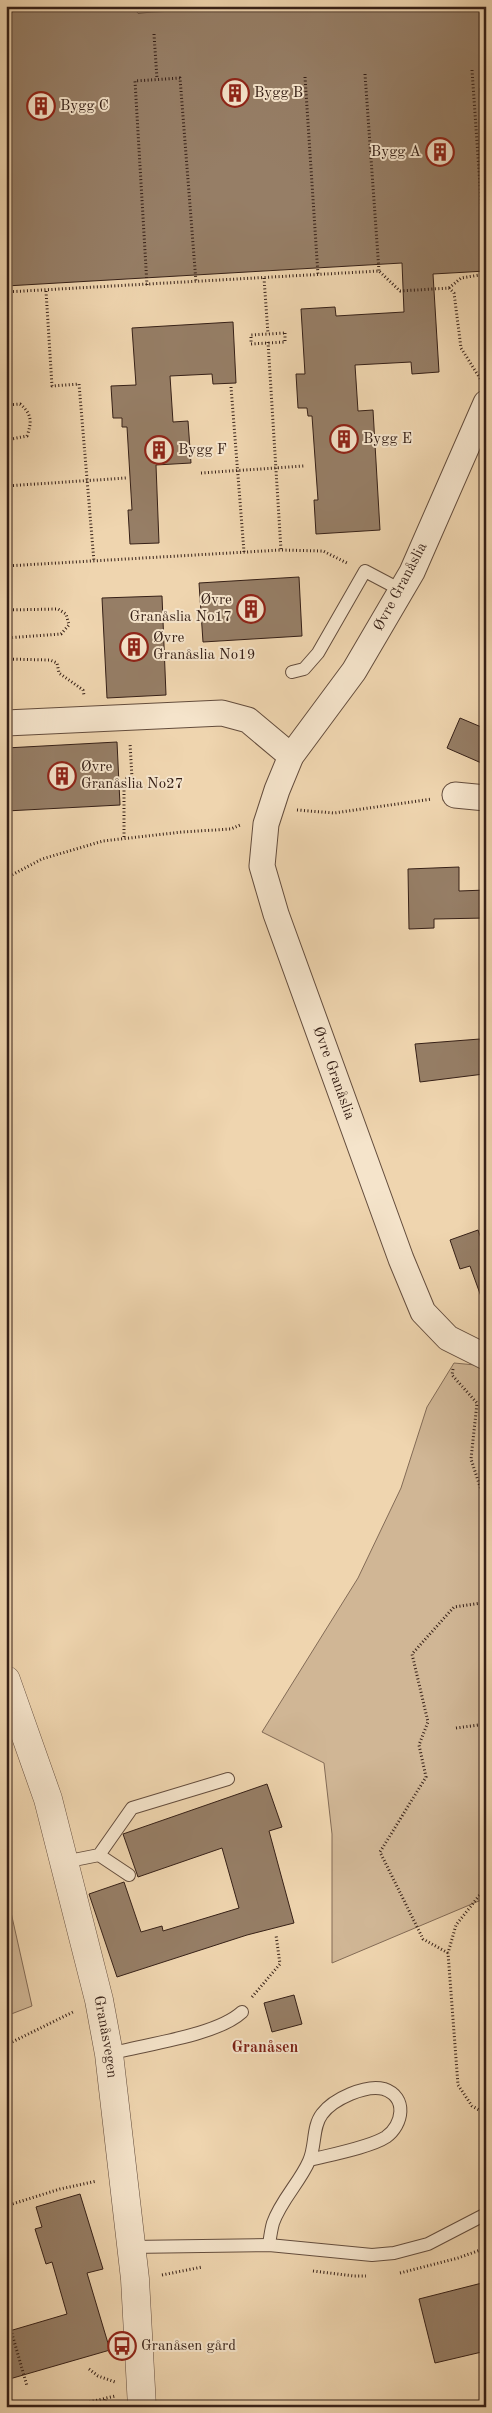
<svg xmlns="http://www.w3.org/2000/svg" width="492" height="2413" font-family="'Old Standard TT',serif">
<style>
.green{fill:#d0b695;stroke:#836b56}
.building{fill:#967e66;stroke:#362017}
.lines{fill:none;stroke-linecap:round;stroke-linejoin:round}
.service-casing{stroke:#644d3d;stroke-width:14}
.minor-casing{stroke:#644d3d;stroke-width:27}
.tertiary-casing{stroke:#644d3d;stroke-width:29}
.path{stroke:#362017;stroke-width:3;stroke-dasharray:1 2.5;stroke-linecap:butt}
.service{stroke:#f5e4cb;stroke-width:12}
.minor{stroke:#f5e4cb;stroke-width:25}
.tertiary{stroke:#f5e4cb;stroke-width:28}
.labels{text-anchor:middle;dominant-baseline:central;stroke-width:4;stroke-linejoin:round;paint-order:stroke}
.poi-label{font-size:15px;fill:#362017;stroke:#f5e4cb;text-anchor:start}
.street-label{font-size:15px;fill:#362017;stroke:#f5e4cb}
.neighbourhood-label{font-size:16px;font-weight:bold;fill:#7a1f14;stroke:#f5e4cb}
</style>
<rect width="100%" height="100%" fill="#efd5af"/>
<filter id="stains"><feTurbulence type="fractalNoise" baseFrequency=".004" numOctaves="4"/><feColorMatrix values="0 0 0 0 .2 0 0 0 0 .09 0 0 0 0 .02 0 0 0 .5 -.17"/></filter>
<radialGradient id="worn" r=".72"><stop offset=".6" stop-color="#630" stop-opacity="0"/><stop offset="1" stop-color="#630" stop-opacity=".3"/></radialGradient>
<g class="green">
<polygon points="454,1363 486,1366 486,1898 332,1963 332,1834 324,1763 262,1732 358,1578 401,1488 427,1407"/>
<polygon points="6,1890 32,2006 6,2016"/>
</g>
<g class="building">
<polygon points="6,6 130,6 138,13 173,11 177,6 486,6 486,88 480,88 486,197 486,271 433,274 439,372 412,374 411,362 355,365 358,411 373,410 380,530 316,534 314,500 318,500 312,416 308,416 307,408 298,408 296,374 305,374 301,309 335,307 336,316 404,312 402,263 6,286"/>
<polygon points="233,322 236,383 213,384 212,374 170,376 173,422 188,421 191,463 156,465 159,543 130,544 128,510 132,510 127,427 122,427 122,418 113,418 111,386 136,385 132,328"/>
<polygon points="299,577 302,636 203,642 199,583"/>
<polygon points="162,596 166,695 107,698 102,598"/>
<polygon points="460,718 486,729 486,765 447,748"/>
<polygon points="117,742 120,805 6,811 6,748"/>
<polygon points="459,867 459,891 486,890 486,918 434,919 434,928 409,929 408,869"/>
<polygon points="480,1039 484,1074 420,1082 415,1044"/>
<polygon points="478,1230 486,1252 486,1302 483,1302 470,1266 460,1269 450,1240"/>
<polygon points="267,1784 282,1827 269,1831 294,1923 247,1935 117,1977 89,1894 124,1882 141,1932 162,1926 163,1931 239,1908 222,1848 138,1877 123,1834"/>
<polygon points="294,1995 302,2024 272,2032 264,2003"/>
<polygon points="80,2194 103,2269 87,2273 110,2350 6,2380 6,2332 67,2314 52,2262 46,2264 35,2229 42,2227 36,2207"/>
<polygon points="486,2282 486,2351 435,2363 419,2299"/>
</g>
<g class="lines">
<defs>
<g id="service">
<polyline points="292,672 304,669 318,653 365,571 401,590"/>
<polyline points="99,1855 129,1875"/>
<polyline points="64,1862 99,1855 132,1808 228,1779"/>
<path d="M109 2054C145 2044 216 2036 242 2012"/>
<path d="M269 2245C270 2238 271 2230 273 2223 281 2200 300 2182 309 2161 316 2146 312 2127 322 2114 333 2099 366 2084 384 2089 408 2097 403 2125 386 2137 371 2147 329 2155 310 2160"/>
<polyline points="130,2247 269,2245 372,2255 394,2253 428,2244 484,2215"/>
</g>
<g id="minor">
<path id="s1" d="M486 403 412 572 354 671 291 756 277 790 266 824 262 866 276 914 401 1259 423 1312 448 1338 486 1357"/>
<polyline points="6,723 222,713 248,720 291,756"/>
<polyline points="455,795 486,798"/>
</g>
<g id="tertiary">
<path id="s2" d="M6 1680 48 1799 99 2000 109 2054 135 2279 142 2407"/>
</g>
</defs>
<use href="#service" class="service-casing"/>
<use href="#minor" class="minor-casing"/>
<use href="#tertiary" class="tertiary-casing"/>
<g class="path">
<polyline points="154,34 157,79"/>
<polyline points="472,70 486,272"/>
<polyline points="365,74 379,271"/>
<polyline points="305,77 318,275"/>
<polyline points="264,278 268,334"/>
<polyline points="147,285 135,81 180,78 196,282"/>
<polyline points="449,288 461,278 486,274"/>
<polyline points="46,291 52,386 79,384 94,562"/>
<polyline points="6,292 379,271 400,291 449,288 454,293 461,348 481,380"/>
<polygon points="285,333 285,342 251,344 251,335"/>
<polyline points="268,342 281,550"/>
<polyline points="231,387 244,552"/>
<path d="M6 405 20 404C32 414 32 422 27 436L6 440"/>
<polyline points="201,473 304,466"/>
<polyline points="6,486 126,478"/>
<polyline points="6,566 281,550 323,551 347,563"/>
<polyline points="6,610 58,609 66,614 69,625 61,634 6,638"/>
<polyline points="6,659 50,660 57,663 59,673 83,690 84,695"/>
<polyline points="297,810 334,813 432,799"/>
<polyline points="124,837 124,779 132,778 130,743"/>
<polyline points="6,878 42,859 103,841 182,832 231,829 240,825"/>
<polyline points="453,1369 452,1375 477,1403 471,1459 486,1505"/>
<polyline points="456,1728 486,1724"/>
<polyline points="486,1887 456,1925 448,1953 458,2085 472,2106 486,2114"/>
<polyline points="448,1953 423,1939 380,1852 426,1777 419,1745 428,1722 412,1654 454,1607 482,1603 486,1605"/>
<polyline points="252,1997 280,1964 276,1935"/>
<polyline points="6,2045 75,2011"/>
<polyline points="6,2206 60,2189 97,2181"/>
<polyline points="313,2271 354,2276 366,2276"/>
<polyline points="400,2273 458,2258 486,2248"/>
<polyline points="162,2275 202,2267"/>
<polyline points="6,2313 27,2386"/>
<polyline points="89,2369 98,2376 115,2382"/>
<polyline points="69,2407 115,2396"/>
<polyline points="103,2407 106,2398"/>
</g>
<use href="#service" class="service"/>
<use href="#minor" class="minor"/>
<use href="#tertiary" class="tertiary"/>
</g>
<defs>
<symbol id="building-ring" viewBox="-11 -11 22 22"><circle r="9.5" fill="#f5e4cb" stroke="#8f2418" stroke-width="1.5"/><path d="M-4-6H4V6H1V3H-1V6H-4ZM-2.5-4.3h1.7v1.8h-1.7ZM.8-4.3h1.7v1.8H.8ZM-2.5-1h1.7V.8h-1.7ZM.8-1h1.7V.8H.8Z" fill="#8f2418"/></symbol>
<symbol id="bus-ring" viewBox="-11 -11 22 22"><circle r="9.5" fill="#f5e4cb" stroke="#8f2418" stroke-width="1.5"/><path d="M-5-6H5V4H4V6H2V4H-2V6H-4V4H-5ZM-3.5-4V0h7V-4ZM-3.5 1.2v1.5H-2V1.2ZM2 1.2v1.5H3.5V1.2Z" fill="#8f2418"/></symbol>
</defs>
<g fill-rule="evenodd">
<use href="#building-ring" x="219" y="77" width="32" height="32"/>
<use href="#building-ring" x="25" y="90" width="32" height="32"/>
<use href="#building-ring" x="424" y="136" width="32" height="32"/>
<use href="#building-ring" x="328" y="423" width="32" height="32"/>
<use href="#building-ring" x="143" y="434" width="32" height="32"/>
<use href="#building-ring" x="235" y="593" width="32" height="32"/>
<use href="#building-ring" x="118" y="631" width="32" height="32"/>
<use href="#building-ring" x="46" y="760" width="32" height="32"/>
<use href="#bus-ring" x="106" y="2330" width="32" height="32"/>
</g>
<g class="labels">
<g class="poi-label">
<text x="254" y="93">Bygg B</text>
<text x="60" y="106">Bygg C</text>
<text x="421" y="152" text-anchor="end">Bygg A</text>
<text x="363" y="439">Bygg E</text>
<text x="178" y="450">Bygg F</text>
<text x="232" y="600" text-anchor="end">Øvre<tspan x="232" dy="17">Granåslia No17</tspan></text>
<text x="153" y="638">Øvre<tspan x="153" dy="17">Granåslia No19</tspan></text>
<text x="81" y="767">Øvre<tspan x="81" dy="17">Granåslia No27</tspan></text>
<text x="141" y="2346">Granåsen gård</text>
</g>
<g class="street-label">
<text transform="translate(401 587) rotate(-62)">Øvre Granåslia</text>
<text stroke="none"><textPath href="#s1" startOffset="739">Øvre Granåslia</textPath></text>
<text stroke="none"><textPath href="#s2" startOffset="371">Granåsvegen</textPath></text>
</g>
<g class="neighbourhood-label">
<text x="265" y="2048">Granåsen</text>
</g>
</g>
<rect width="492" height="2413" fill="none" stroke="#efd5af" stroke-width="25"/>
<rect x="8" y="8" width="477" height="2398" fill="none" stroke="#362017" stroke-width="2.5"/>
<rect x="12" y="12" width="467" height="2388" fill="none" stroke="#362017"/>
<rect width="100%" height="100%" filter="url(#stains)"/>
<rect width="100%" height="100%" fill="url(#worn)"/>
</svg>
